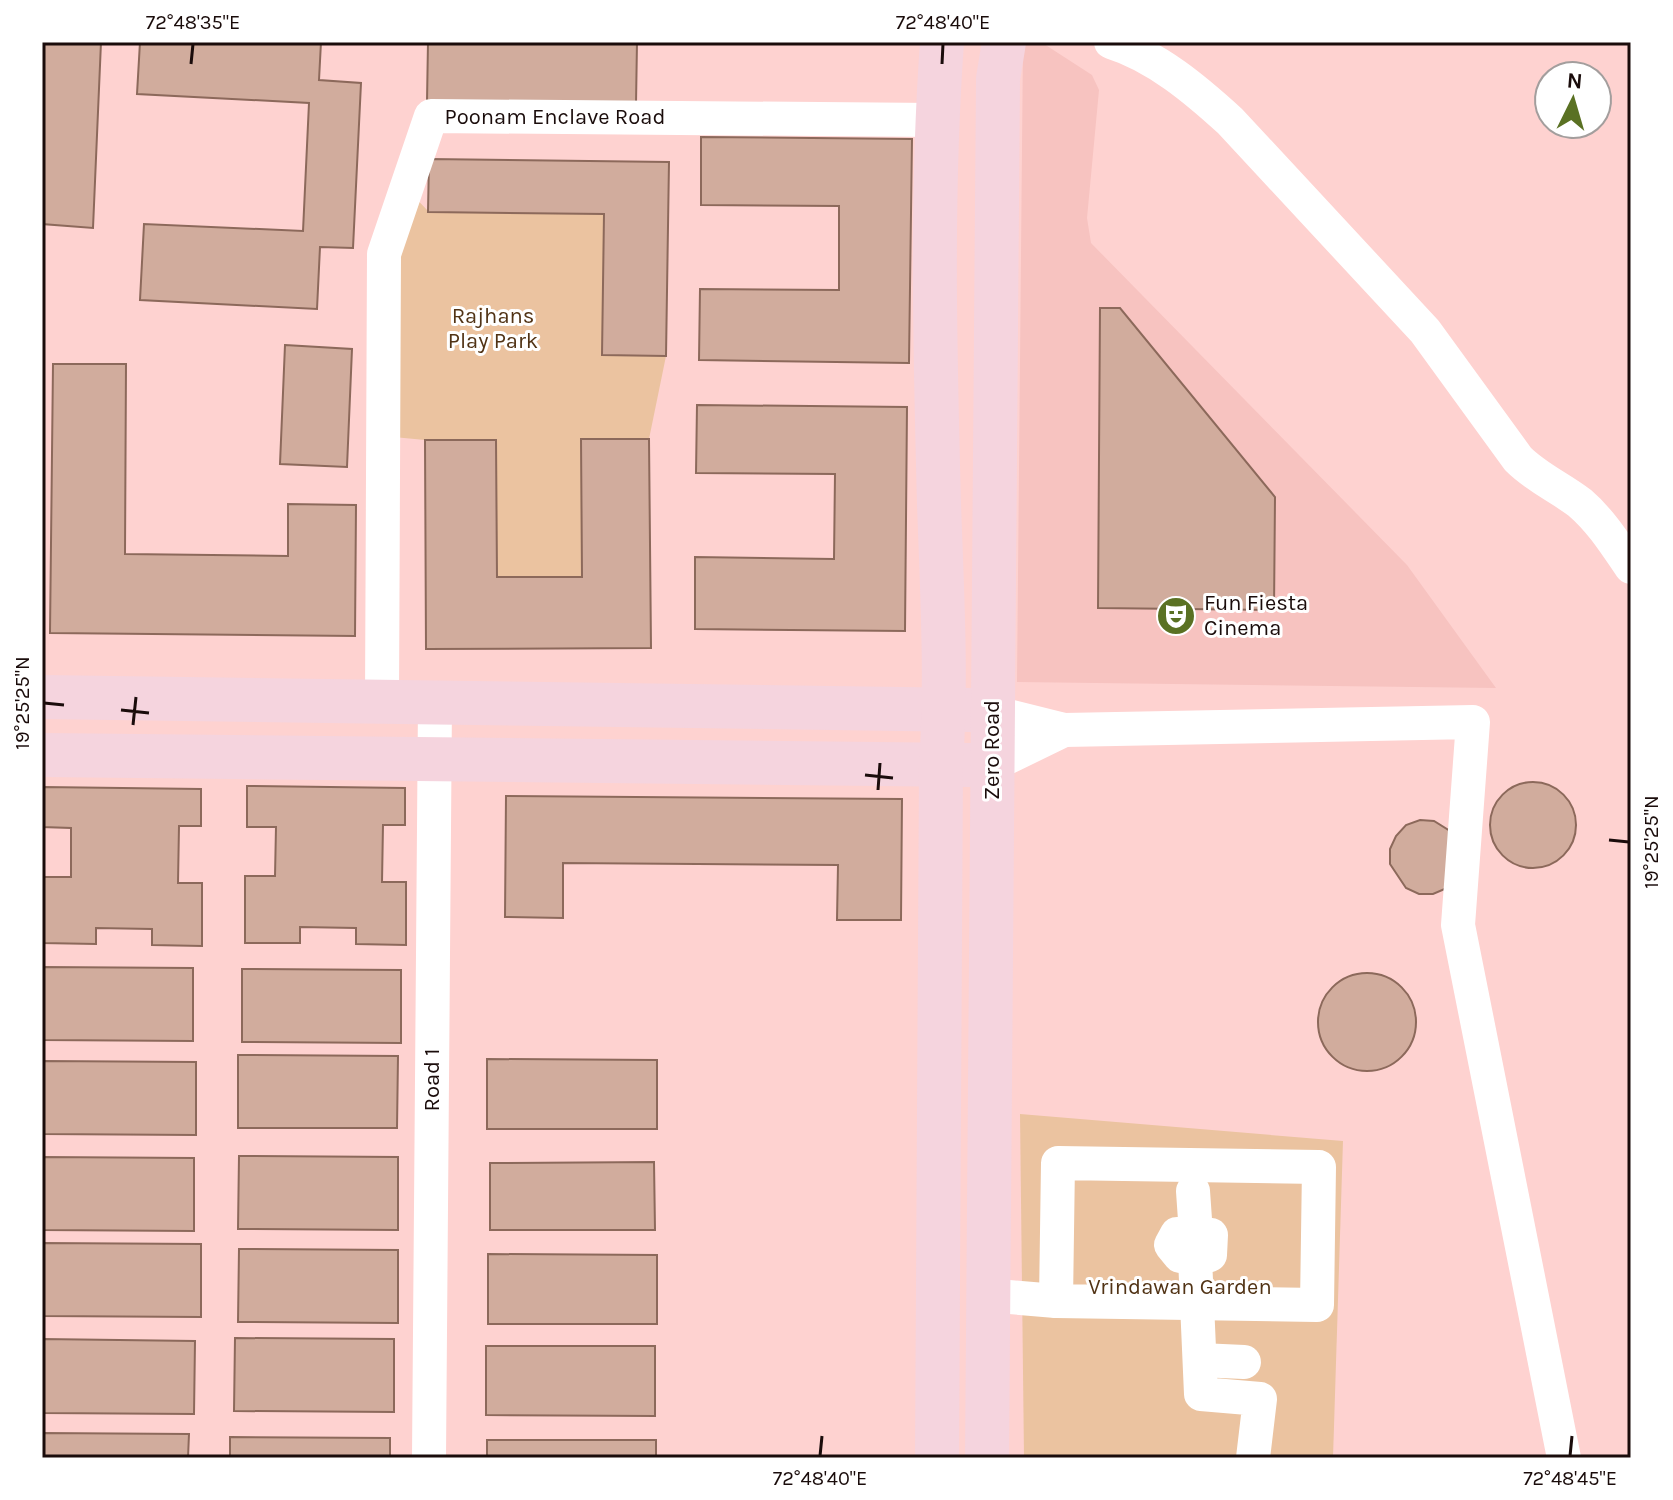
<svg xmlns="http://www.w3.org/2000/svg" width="1673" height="1500" font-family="Karla,sans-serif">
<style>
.built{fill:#f7c3c0}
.green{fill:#ebc3a0}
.building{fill:#d1ac9d;stroke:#8c695b;stroke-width:2}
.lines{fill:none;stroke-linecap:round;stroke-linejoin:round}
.street{stroke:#fff;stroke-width:34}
.secondary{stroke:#f5d4de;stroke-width:44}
.ticks{fill:none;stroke:#1a0c0b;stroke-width:3}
.labels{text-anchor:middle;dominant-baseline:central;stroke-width:6;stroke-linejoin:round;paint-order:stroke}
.street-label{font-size:22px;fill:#1a0c0b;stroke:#fff}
.park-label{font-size:22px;fill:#513315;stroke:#fff}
.poi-label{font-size:22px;fill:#1a0c0b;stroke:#fff;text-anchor:start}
.neatline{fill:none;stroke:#1a0c0b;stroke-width:3}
.ticks-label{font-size:20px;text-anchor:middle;fill:#1a0c0b}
</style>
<rect width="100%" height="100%" fill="#fed2d0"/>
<polygon class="built" points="1023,42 1041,42 1092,75 1099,90 1087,218 1091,243 1407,565 1496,688 1017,682"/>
<g class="green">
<polygon points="405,187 429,212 604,214 602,355 666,356 649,439 581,439 582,577 497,577 496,440 425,440 383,436"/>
<polygon points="1020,1114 1343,1141 1333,1458 1024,1458"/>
</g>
<g class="building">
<polygon points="42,42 101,42 93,228 42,224"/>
<polygon points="140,42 321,42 319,80 361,83 353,248 320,247 317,309 140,300 144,224 303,231 309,103 137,94"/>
<polygon points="428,42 637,42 636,104 427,102"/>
<polygon points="701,137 912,139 909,363 699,360 700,289 839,290 839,206 701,205"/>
<polygon points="429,159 669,162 666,356 602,355 604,214 428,212"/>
<polygon points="1100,308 1120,308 1275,497 1274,610 1098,608"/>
<polygon points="285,345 352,349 347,467 280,464"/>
<polygon points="53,364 126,364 125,554 288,556 288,504 356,505 355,636 50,633"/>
<polygon points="697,405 907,407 905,631 695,629 695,557 834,559 835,474 696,473"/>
<polygon points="581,439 649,439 651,648 426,649 425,440 496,440 497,577 582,577"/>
<circle cx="1533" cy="825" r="43"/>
<polygon points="247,786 405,788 405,825 383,825 382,882 406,882 406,945 356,944 356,928 300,927 300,943 245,943 245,876 275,876 276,827 247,827"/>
<polygon points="43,787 201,789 201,826 179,826 178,883 202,883 202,946 152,945 152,929 96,928 96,944 42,943 42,877 71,877 71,828 42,827"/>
<polygon points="506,796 902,799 901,920 837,920 838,865 563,863 563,918 505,917"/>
<polygon points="1420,820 1434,821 1458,836 1447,888 1433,894 1419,894 1406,888 1390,864 1390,849 1396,836 1406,825"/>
<polygon points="42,967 193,968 193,1041 42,1040"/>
<polygon points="242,969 401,970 401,1043 242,1042"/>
<circle cx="1367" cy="1022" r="49"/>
<polygon points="238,1055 398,1056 397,1128 238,1128"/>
<polygon points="487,1059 657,1060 657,1129 487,1129"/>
<polygon points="42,1061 196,1062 196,1135 42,1134"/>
<polygon points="239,1156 398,1157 398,1230 238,1229"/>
<polygon points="42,1157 194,1158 194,1231 42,1230"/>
<polygon points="654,1162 655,1230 490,1230 490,1163"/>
<polygon points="42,1243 201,1244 201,1317 42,1316"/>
<polygon points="239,1249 398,1250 398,1323 238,1322"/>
<polygon points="488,1254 657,1255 657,1324 488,1324"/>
<polygon points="235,1338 394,1339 394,1412 234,1411"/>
<polygon points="42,1339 195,1341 194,1414 42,1413"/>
<polygon points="486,1346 655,1346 655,1416 486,1415"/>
<polygon points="42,1433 189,1434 188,1458 42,1458"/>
<polygon points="230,1437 390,1438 390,1458 230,1458"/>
<rect x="487" y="1440" width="169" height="18"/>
</g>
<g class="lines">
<g class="street">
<path d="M1111 42C1156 56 1196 90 1230 121L1425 331 1518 459C1537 478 1559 487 1580 503 1601 521 1616 545 1631 567"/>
<polyline points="382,701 384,254 431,116 936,120"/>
<polyline points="992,712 1064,730 1473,722 1458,925 1564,1458"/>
<polyline points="992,765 1064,730"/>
<polygon points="1058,1163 1319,1167 1317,1305 1056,1301"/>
<polyline points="1193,1191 1196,1234 1177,1234 1171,1245 1180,1256 1195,1258 1210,1255 1211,1235 1196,1234"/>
<polyline points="1195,1258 1201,1394 1260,1399 1253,1458"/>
<polyline points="986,1295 1056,1301"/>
<polyline points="1200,1360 1244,1362"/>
<polyline points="429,1458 435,702"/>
</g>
<g class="secondary">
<polyline points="42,697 971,710"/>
<polyline points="42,755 970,765"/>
<path d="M937 1458 941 765C947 678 942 591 939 504 935 351 931 195 942 42"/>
<polyline points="987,1458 998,79 1004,42"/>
</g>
</g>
<path class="ticks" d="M191 64 193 44M942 64 943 44M44 703 64 705M121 710 149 713M133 725 136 697M865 775 893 778M878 790 880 763M1609 840 1629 842M820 1456 822 1436M1570 1456 1572 1436"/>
<defs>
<symbol id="theatre-disc" viewBox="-11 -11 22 22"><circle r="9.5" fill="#5a7123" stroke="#fff"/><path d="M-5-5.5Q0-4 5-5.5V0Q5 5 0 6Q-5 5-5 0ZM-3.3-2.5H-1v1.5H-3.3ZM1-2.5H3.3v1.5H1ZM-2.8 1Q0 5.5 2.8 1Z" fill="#fff"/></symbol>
</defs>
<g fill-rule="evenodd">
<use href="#theatre-disc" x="1154" y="594" width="44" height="44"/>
</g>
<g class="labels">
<g class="street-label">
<text x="555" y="117">Poonam Enclave Road</text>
<text transform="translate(992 750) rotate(-90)">Zero Road</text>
<text transform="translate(432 1080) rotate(-90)">Road 1</text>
</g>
<g class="park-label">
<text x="493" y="316">Rajhans<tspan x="493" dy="25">Play Park</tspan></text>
<text x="1180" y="1287">Vrindawan Garden</text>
</g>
<g class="poi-label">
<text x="1204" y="603">Fun Fiesta<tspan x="1204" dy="25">Cinema</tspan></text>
</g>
</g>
<rect width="1673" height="1500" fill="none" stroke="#ffffff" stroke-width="88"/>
<g transform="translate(1573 100) rotate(5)"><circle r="38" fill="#ffffff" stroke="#a39e9d" stroke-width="2"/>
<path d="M0-6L14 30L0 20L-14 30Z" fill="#5a7123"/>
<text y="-12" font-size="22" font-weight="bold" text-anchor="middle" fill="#1a0c0b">N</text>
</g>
<rect x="44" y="44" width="1585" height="1412" class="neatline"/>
<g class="ticks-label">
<text x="193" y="29">72°48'35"E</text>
<text x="943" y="29">72°48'40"E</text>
<text transform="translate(22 703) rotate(-90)" y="7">19°25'25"N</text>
<text transform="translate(1651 842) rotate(-90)" y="7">19°25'25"N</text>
<text x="820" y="1485">72°48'40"E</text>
<text x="1570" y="1485">72°48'45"E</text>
</g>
</svg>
